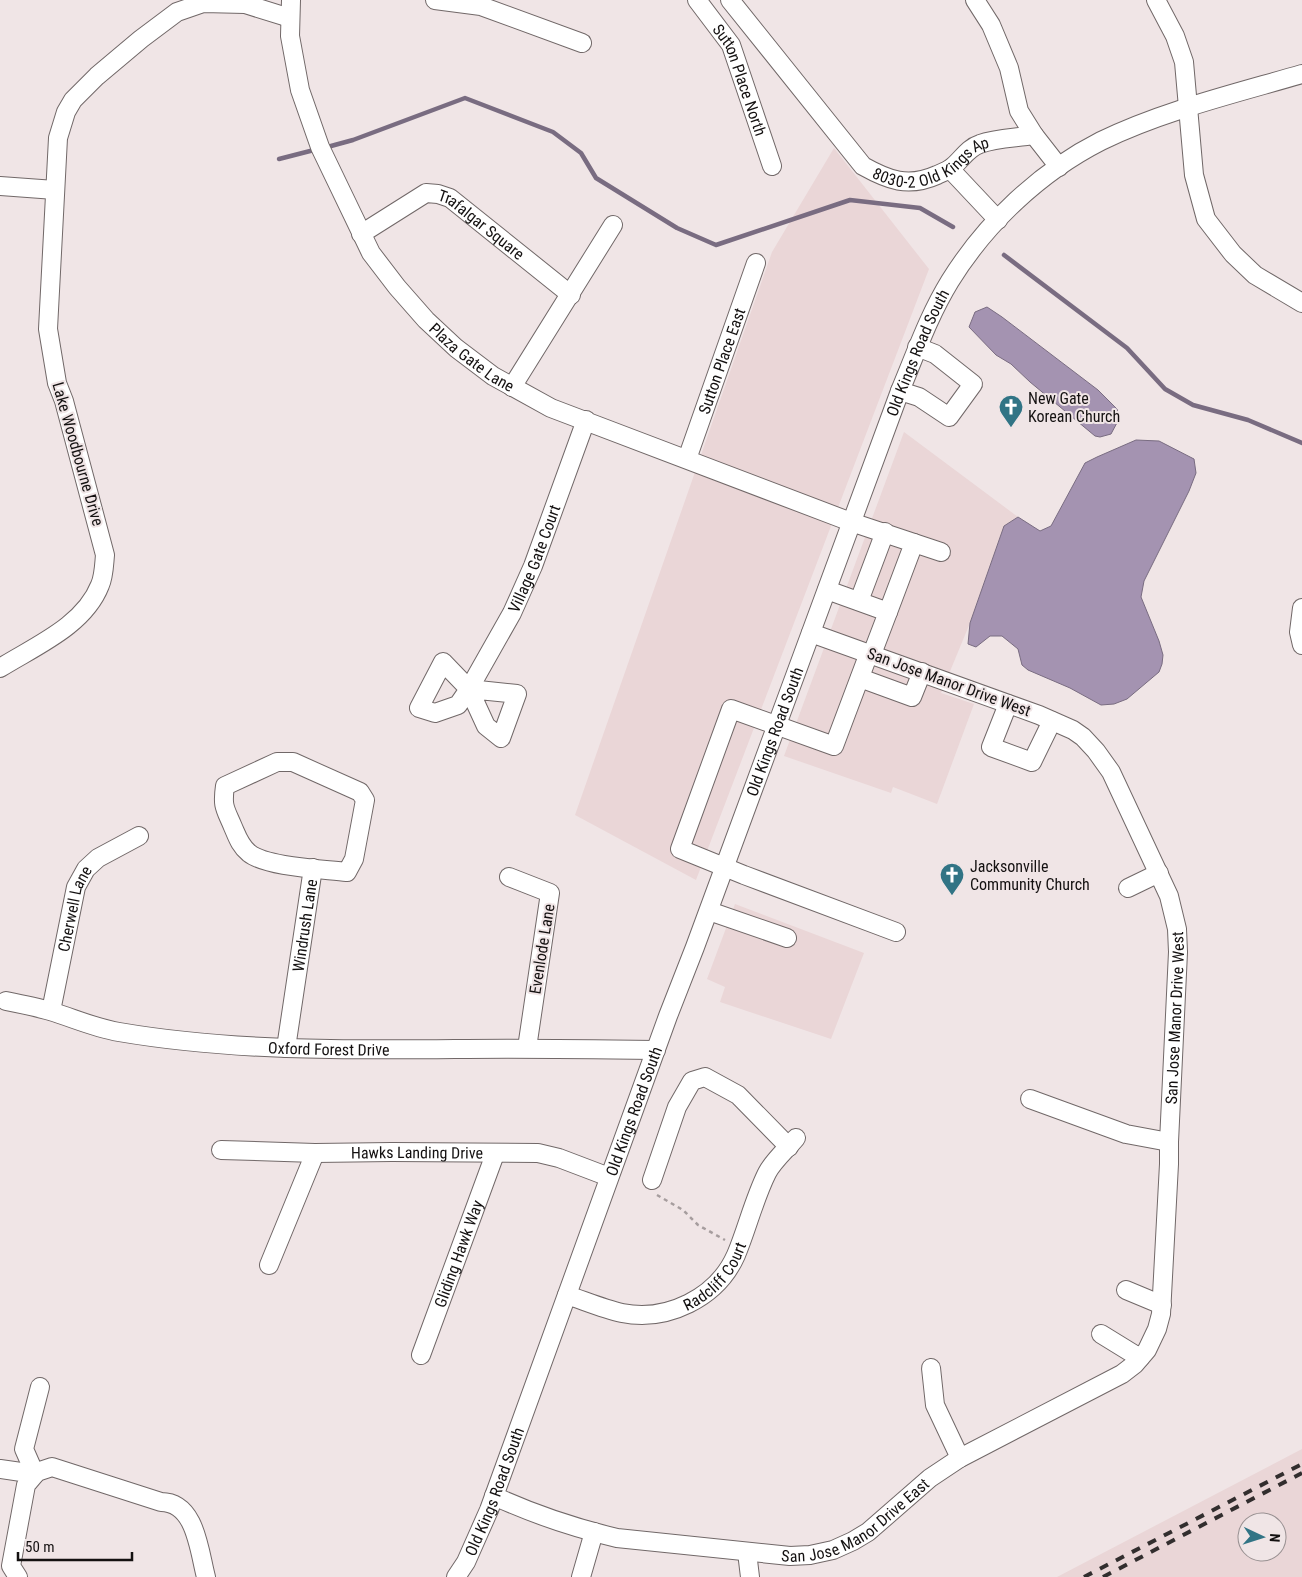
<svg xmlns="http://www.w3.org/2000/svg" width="1302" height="1577" font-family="'Roboto Condensed',sans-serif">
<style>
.built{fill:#ead6d7;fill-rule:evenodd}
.water{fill:#a493b1;stroke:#796c81}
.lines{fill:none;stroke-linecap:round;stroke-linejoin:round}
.stream{stroke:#796c81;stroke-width:4.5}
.minor-casing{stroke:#716868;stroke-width:20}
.path{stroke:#a69d9e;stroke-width:2.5;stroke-dasharray:4 4;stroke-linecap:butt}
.minor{stroke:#fff;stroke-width:18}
.rail{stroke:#322e2e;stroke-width:4;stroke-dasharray:9 9;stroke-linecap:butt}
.labels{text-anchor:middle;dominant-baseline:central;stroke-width:4;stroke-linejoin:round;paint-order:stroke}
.street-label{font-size:16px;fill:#141111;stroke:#f0e5e6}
.poi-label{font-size:16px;fill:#141111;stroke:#f0e5e6;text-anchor:start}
</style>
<rect width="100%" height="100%" fill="#f0e5e6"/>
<g class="built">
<polygon points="834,148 929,269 696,880 575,815 772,252"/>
<polygon points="904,432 1018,517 1004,526 970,623 941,693 974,704 937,804 893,787 891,793 784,756"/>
<polygon points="735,904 864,953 831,1039 720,1002 725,987 707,979"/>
<path d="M1302 1449V1577H1057ZM1247 1522H1277V1552H1247Z"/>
</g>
<g class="water">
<polygon points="987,307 1002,317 1098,390 1117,409 1119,419 1111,434 1100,437 1095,436 1030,382 1011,364 996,355 969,327 975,312"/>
<polygon points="1136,440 1159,441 1194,459 1196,473 1189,491 1144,581 1141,597 1159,641 1163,655 1162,664 1159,672 1127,699 1114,704 1101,705 1070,688 1028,670 1022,665 1018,649 1002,636 990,636 976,647 968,644 970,623 1004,526 1018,517 1040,531 1051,526 1085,463 1097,457"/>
</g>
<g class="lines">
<g class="stream">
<polyline points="331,146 353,140 465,98 553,132 581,153 596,178 677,228 716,245 850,200 920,208 953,227"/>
<polyline points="279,159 314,150"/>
<polyline points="1004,255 1127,348 1165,389 1193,405 1248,420 1302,443"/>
</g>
<defs>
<g id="minor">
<path id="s1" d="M291 0 290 36 300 90 320 147 371 253 397 287 426 320 456 348 493 376 551 408 851 522 914 543 888 612"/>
<polyline points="435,0 481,6 582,43"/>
<path id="s2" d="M697 0 731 45 772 166"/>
<path id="s3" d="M730 0 863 166C888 180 908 188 937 175 941 173 947 171 951 168 961 161 967 148 980 144 996 138 1017 138 1034 135L1019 111 1009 68 991 25 975 0"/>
<polyline points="1156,0 1175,36 1184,62 1194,175 1206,219 1233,254 1255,275 1302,303"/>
<polyline points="1034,135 1059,167"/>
<polyline points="950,169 998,220"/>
<polyline points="0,186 55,190"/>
<path id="s4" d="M361 234 426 193 438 194 450 198 571 295"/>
<polyline points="512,387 613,225"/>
<polyline points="900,391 919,397 949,417 973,384 935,354 917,347"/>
<path id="s5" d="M687 459 756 263"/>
<polyline points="914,543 941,552"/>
<polyline points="827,590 888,612 872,654"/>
<polyline points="859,601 885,532"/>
<polyline points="1302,608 1299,632 1302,645"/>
<polyline points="869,653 834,746 731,709 680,849 744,875 896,932"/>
<path d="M0 668C35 646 84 626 100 585 104 576 104 565 105 555L64 401 57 383 48 329 58 138 66 112 73 100 97 76 141 39 177 12 203 3 245 4 290 18"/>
<polyline points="860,678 912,697 922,672"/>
<path id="s6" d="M469 689 517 694 501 738 486 726 469 689 443 662 419 708 435 713 458 705 469 689 512 613 533 566 586 420"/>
<polyline points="1008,704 991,747 1032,762 1052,721"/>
<path d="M277 762H293L360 792 365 800 354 859 347 872C323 869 266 867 249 853 240 846 237 836 233 827 225 808 222 807 225 786Z"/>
<polyline points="509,877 550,893 527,1048"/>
<polyline points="1128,888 1159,873"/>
<polyline points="709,911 787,938"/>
<path id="s7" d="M6 1001C21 1004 36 1007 50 1011 73 1018 95 1028 119 1032 230 1051 343 1050 455 1049 522 1048 589 1049 656 1050"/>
<path id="s8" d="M51 1011 76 887 86 869 98 858 139 836"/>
<path id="s9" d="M286 1048 313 868"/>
<polyline points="1030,1099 1126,1134 1169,1142"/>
<path id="s10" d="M221 1150 315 1153 392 1152 538 1153 559 1158 609 1177"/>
<polyline points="652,1180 677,1107 692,1081 705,1077 738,1095 789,1147"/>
<polyline points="269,1265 315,1153"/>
<polyline points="1126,1290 1162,1305"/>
<path id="s11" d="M567 1295C585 1301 604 1309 622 1313 667 1322 717 1298 736 1255 747 1229 754 1199 767 1173 773 1161 787 1149 796 1138"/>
<polyline points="1101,1334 1140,1358"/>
<path id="s12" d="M421 1355 495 1154"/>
<polyline points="931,1368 935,1405 960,1458"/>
<polyline points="0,1469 35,1474"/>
<polyline points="35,1474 24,1449 40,1387"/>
<path id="s13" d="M494 1496C533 1514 575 1528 617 1538L790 1556 810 1555 833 1550 853 1541 868 1532 930 1478 960 1458 1122 1374 1135 1364 1147 1350 1157 1329 1161 1314 1169 1164V1142L1178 952 1177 929 1169 896 1111 772 1096 751 1083 737 1073 730 1039 715 811 633"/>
<polyline points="747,1552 750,1577"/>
<path d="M18 1577 11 1566 26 1485 37 1472 52 1467 161 1502C196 1502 199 1551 206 1577"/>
<path id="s14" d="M456 1577 466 1562 489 1510 668 1016 695 947 900 391C916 353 928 317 950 281 986 223 1040 172 1101 141 1162 111 1237 93 1302 74"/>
<polyline points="581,1577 594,1532"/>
</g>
</defs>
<use href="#minor" class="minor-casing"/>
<polyline class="path" points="657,1195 683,1210 698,1225 725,1240"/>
<use href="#minor" class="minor"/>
<g class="rail">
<polyline points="1084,1577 1302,1464"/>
<polyline points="1103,1577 1302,1473"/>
</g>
</g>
<defs>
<symbol id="church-pin" viewBox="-11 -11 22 30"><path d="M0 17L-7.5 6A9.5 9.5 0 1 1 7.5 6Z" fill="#317485" stroke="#f0e5e6"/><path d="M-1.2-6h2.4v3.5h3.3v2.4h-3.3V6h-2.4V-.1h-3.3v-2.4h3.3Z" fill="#fff"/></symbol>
</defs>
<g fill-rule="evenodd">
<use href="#church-pin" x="997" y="393" width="28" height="38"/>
<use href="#church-pin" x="938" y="861" width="28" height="38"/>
</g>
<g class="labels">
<g class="street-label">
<text stroke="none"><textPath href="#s2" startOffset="92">Sutton Place North</textPath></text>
<text stroke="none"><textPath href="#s3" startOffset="289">8030-2 Old Kings Ap</textPath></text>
<text stroke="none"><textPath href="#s4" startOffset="142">Trafalgar Square</textPath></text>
<text stroke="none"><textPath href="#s14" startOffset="1309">Old Kings Road South</textPath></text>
<text stroke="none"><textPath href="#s1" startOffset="415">Plaza Gate Lane</textPath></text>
<text stroke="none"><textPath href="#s5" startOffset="104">Sutton Place East</textPath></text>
<text transform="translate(78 454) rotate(74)">Lake Woodbourne Drive</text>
<text stroke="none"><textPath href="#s6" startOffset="451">Village Gate Court</textPath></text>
<text transform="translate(949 682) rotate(20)">San Jose Manor Drive West</text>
<text stroke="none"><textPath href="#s14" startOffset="904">Old Kings Road South</textPath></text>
<text stroke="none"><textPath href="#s8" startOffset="105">Cherwell Lane</textPath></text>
<text stroke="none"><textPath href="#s9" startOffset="124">Windrush Lane</textPath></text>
<text transform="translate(542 949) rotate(-81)">Evenlode Lane</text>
<text stroke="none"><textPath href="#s13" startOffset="1058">San Jose Manor Drive West</textPath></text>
<text stroke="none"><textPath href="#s7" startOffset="328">Oxford Forest Drive</textPath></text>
<text stroke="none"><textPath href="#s14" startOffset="499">Old Kings Road South</textPath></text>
<text stroke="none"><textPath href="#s10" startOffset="196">Hawks Landing Drive</textPath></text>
<text stroke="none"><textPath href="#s12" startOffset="108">Gliding Hawk Way</textPath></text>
<text stroke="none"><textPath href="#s11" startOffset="165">Radcliff Court</textPath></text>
<text stroke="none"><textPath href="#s14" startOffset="94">Old Kings Road South</textPath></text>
<text stroke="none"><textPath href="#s13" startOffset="380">San Jose Manor Drive East</textPath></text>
</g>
<g class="poi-label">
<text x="1028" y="398">New Gate<tspan x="1028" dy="18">Korean Church</tspan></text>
<text x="970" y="866">Jacksonville<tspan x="970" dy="18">Community Church</tspan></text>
</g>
</g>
<g transform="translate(1262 1537) rotate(94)"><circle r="24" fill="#f0e5e6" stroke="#989091"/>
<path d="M0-4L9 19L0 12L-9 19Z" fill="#317485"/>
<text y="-8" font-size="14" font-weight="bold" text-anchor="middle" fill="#141111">N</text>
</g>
<path d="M18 1552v8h114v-8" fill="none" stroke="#141111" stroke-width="2.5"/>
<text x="25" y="1552" font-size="15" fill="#141111" stroke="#f0e5e6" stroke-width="4" paint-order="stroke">50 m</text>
</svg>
